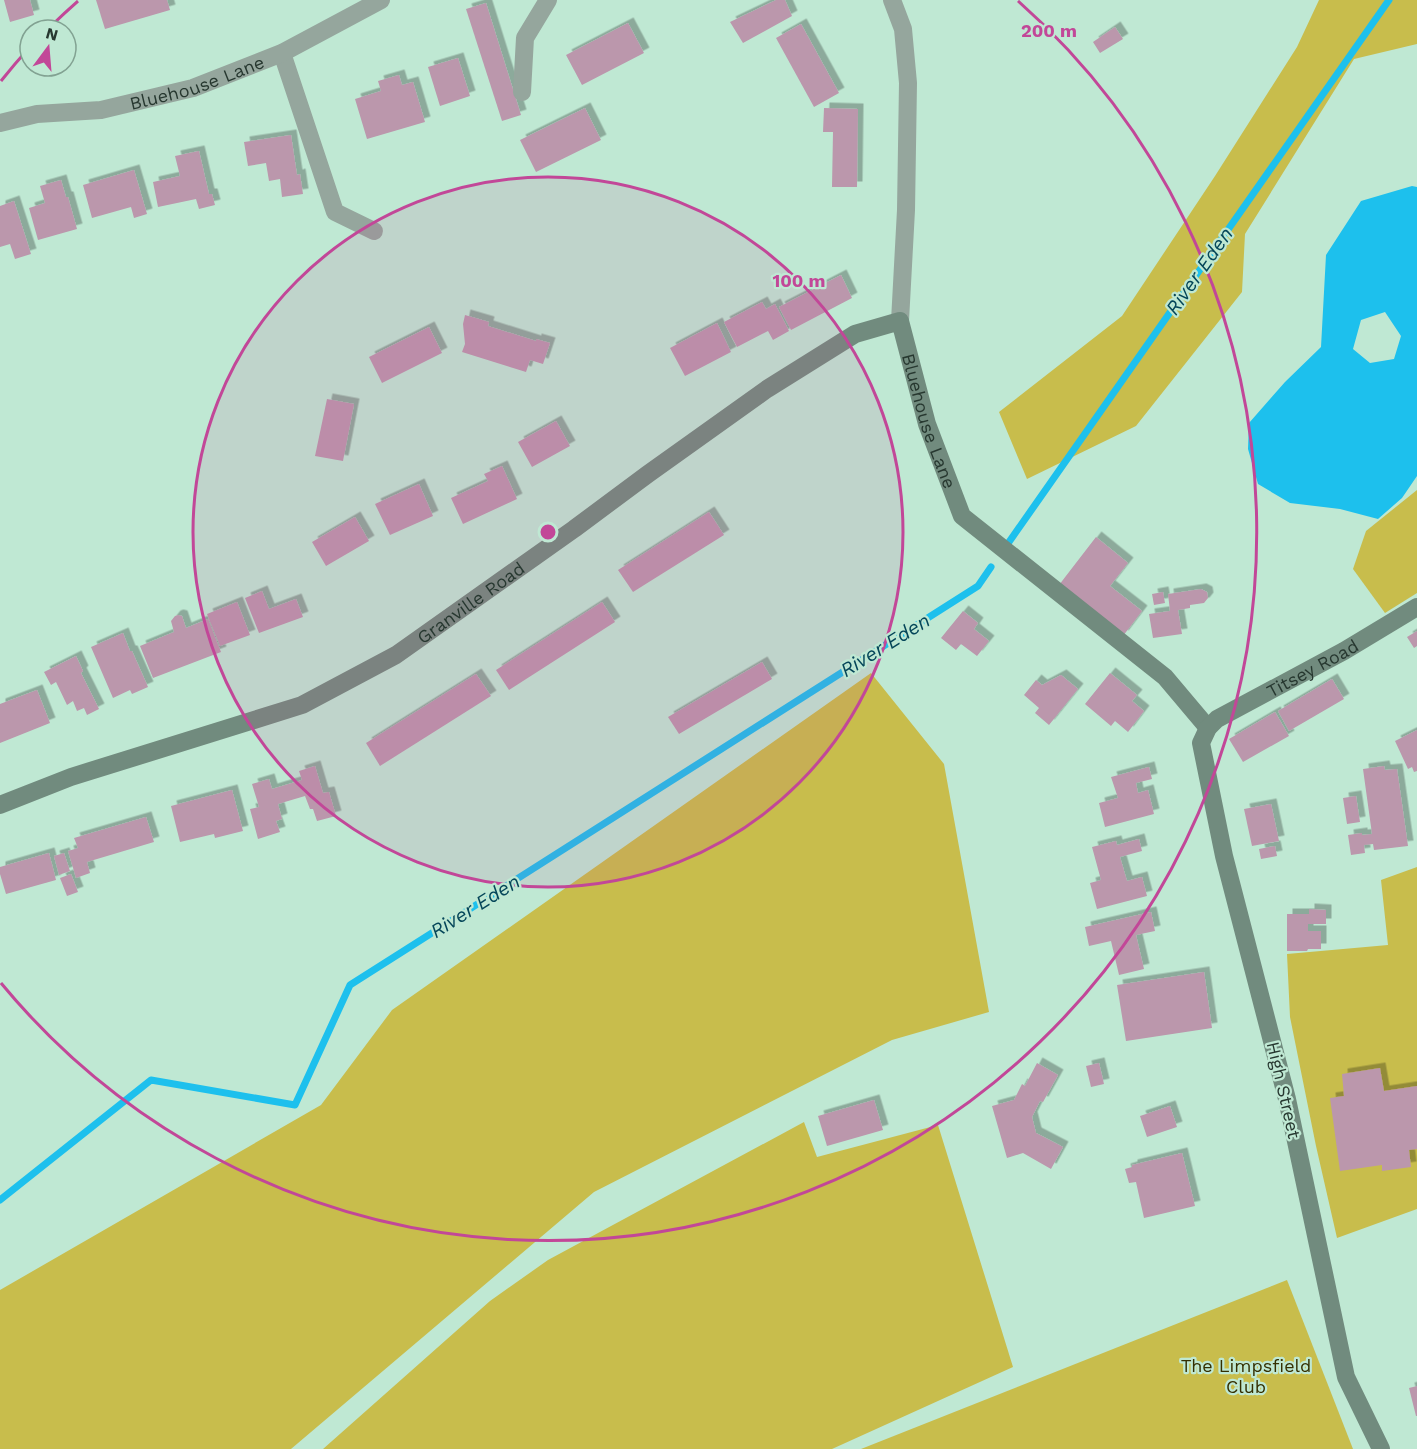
<svg xmlns="http://www.w3.org/2000/svg" width="1417" height="1449" font-family="'Work Sans',sans-serif">
<style>
.green{fill:#c8bd4c}
.water{fill:#1dc0ed;fill-rule:evenodd}
.lines{fill:none;stroke-linecap:round;stroke-linejoin:round}
.stream{stroke:#1dc0ed;stroke-width:7}
.building{fill:#bb97ac;filter:url(#shadow)}
.street{stroke:#95a69d;stroke-width:18}
.secondary{stroke:#718b7e;stroke-width:18}
.ring{fill:none;stroke:#c24798;stroke-width:3}
.labels{text-anchor:middle;dominant-baseline:central;stroke-width:4.5;stroke-linejoin:round;paint-order:stroke}
.street-label{font-size:18px;fill:#273830;stroke:#bfe8d3}
.park-label{font-size:18px;fill:#342f00;stroke:#bfe8d3}
.water-label{font-size:20px;font-style:italic;fill:#054659;stroke:#bfe8d3}
.centre{fill:#c24798;stroke:#bfe8d3;stroke-width:3}
.ring-label{font-size:18px;text-anchor:middle;font-weight:bold;fill:#c24798;stroke:#bfe8d3;stroke-width:4.5;stroke-linejoin:round;paint-order:stroke}
</style>
<defs>
<filter id="shadow"><feDropShadow dx="5.5" dy="-5.5" stdDeviation="0" flood-color="#0004"/></filter>
</defs>
<rect width="100%" height="100%" fill="#bfe8d3"/>
<g class="green">
<polygon points="1319,0 1417,0 1417,44 1354,59 1245,234 1242,292 1136,426 1027,479 999,412 1122,316 1215,176 1297,47"/>
<polygon points="1417,490 1417,593 1385,613 1353,569 1366,531"/>
<polygon points="871,673 944,764 989,1012 892,1040 594,1192 291,1449 0,1449 0,1290 321,1105 392,1010"/>
<polygon points="1417,867 1417,1209 1337,1238 1316,1146 1290,1017 1287,954 1388,945 1381,880"/>
<polygon points="804,1122 817,1157 938,1125 1013,1367 832,1449 323,1449 490,1301 548,1260"/>
<polygon points="1287,1280 1353,1449 861,1449"/>
</g>
<path class="water" d="M1412 186 1417 187V476L1402 498 1378 519 1340 509 1290 503 1258 484 1248 449 1249 423 1285 382 1321 347 1326 255 1361 201ZM1385 312 1401 336 1394 359 1370 363 1353 349 1361 320Z"/>
<g class="lines">
<g class="stream">
<polyline points="1009,542 1389,0"/>
<polyline points="0,1200 151,1080 295,1105 350,985 978,586 991,567"/>
</g>
</g>
<g class="building">
<polygon points="4,0 30,0 34,15 10,22"/>
<polygon points="96,0 167,0 170,10 105,29"/>
<polygon points="776,0 785,0 792,16 743,43 730,22"/>
<polygon points="486,3 521,115 502,121 466,9"/>
<polygon points="628,23 644,53 582,85 566,55"/>
<polygon points="801,24 839,93 814,107 776,38"/>
<polygon points="1115,27 1123,39 1100,53 1093,42"/>
<polygon points="458,58 470,96 440,106 428,67"/>
<polygon points="399,75 402,85 413,82 425,122 367,139 355,99 381,91 378,81"/>
<polygon points="585,108 601,140 536,172 520,140"/>
<polygon points="824,108 858,109 857,187 832,187 833,132 823,132"/>
<polygon points="291,135 297,175 300,174 303,194 282,197 280,179 269,181 266,163 248,166 244,142"/>
<polygon points="199,151 209,194 212,194 215,205 199,209 196,199 158,207 153,182 180,176 175,156"/>
<polygon points="134,170 147,214 134,218 131,207 92,218 83,185"/>
<polygon points="61,180 66,197 68,197 77,229 38,240 29,208 45,203 40,186"/>
<polygon points="14,201 31,254 15,259 10,244 0,247 0,206"/>
<polygon points="841,275 852,298 791,330 779,307"/>
<polygon points="762,302 766,309 775,304 789,331 773,340 768,331 737,347 724,322"/>
<polygon points="465,315 489,322 488,326 536,341 536,339 550,343 543,364 530,360 526,372 462,352 465,344 463,324"/>
<polygon points="717,323 731,352 685,376 670,348"/>
<polygon points="429,327 442,353 382,383 369,357"/>
<polygon points="327,399 354,404 343,461 315,456"/>
<polygon points="556,421 570,446 532,467 518,442"/>
<polygon points="502,466 517,499 463,524 451,498 488,481 484,474"/>
<polygon points="419,484 433,516 390,535 375,504"/>
<polygon points="709,512 724,535 633,592 618,570"/>
<polygon points="355,517 369,541 326,566 312,542"/>
<polygon points="1096,537 1128,563 1110,586 1142,611 1123,636 1059,585"/>
<polygon points="1201,589 1207,592 1208,598 1204,603 1190,605 1190,608 1178,610 1182,634 1153,638 1149,614 1170,611 1168,594"/>
<polygon points="262,591 269,609 296,599 303,617 259,633 245,598"/>
<polygon points="1163,592 1165,603 1154,605 1152,594"/>
<polygon points="237,602 250,635 220,646 207,614"/>
<polygon points="602,602 615,622 509,690 496,670"/>
<polygon points="963,611 978,623 974,629 989,641 977,656 961,644 956,650 941,638"/>
<polygon points="178,615 182,616 186,628 208,619 221,652 153,678 140,646 174,632 171,621 175,616"/>
<polygon points="1417,631 1417,646 1414,648 1407,637"/>
<polygon points="123,633 130,651 132,651 148,687 132,694 130,690 113,698 91,647"/>
<polygon points="76,656 83,671 81,673 99,709 87,715 84,708 77,711 73,701 67,705 56,682 51,685 44,672"/>
<polygon points="762,662 772,679 679,734 668,717"/>
<polygon points="1110,673 1137,695 1132,701 1144,711 1128,732 1115,721 1111,726 1085,704"/>
<polygon points="476,674 491,696 380,766 366,743"/>
<polygon points="1061,675 1078,689 1049,725 1035,713 1039,708 1024,695 1036,680 1042,685"/>
<polygon points="1332,679 1344,699 1289,731 1278,711"/>
<polygon points="37,690 50,723 0,743 0,704"/>
<polygon points="1275,712 1289,736 1243,762 1229,739"/>
<polygon points="1417,730 1417,771 1414,772 1412,767 1408,769 1395,741"/>
<polygon points="315,766 323,793 329,792 336,816 317,821 313,809 310,809 305,796 278,804 282,819 276,821 280,832 258,839 250,809 259,807 252,784 269,779 272,789 302,780 299,771"/>
<polygon points="1384,766 1385,770 1397,769 1408,846 1374,850 1373,844 1364,845 1365,853 1351,855 1348,835 1362,833 1362,835 1372,834 1363,769"/>
<polygon points="1149,767 1152,779 1136,783 1138,793 1148,790 1154,814 1105,827 1099,803 1118,798 1111,777"/>
<polygon points="232,790 243,831 215,838 214,834 180,842 171,806"/>
<polygon points="1356,796 1360,822 1347,824 1343,798"/>
<polygon points="1271,804 1279,841 1252,846 1244,809"/>
<polygon points="146,817 154,842 87,862 90,873 76,878 68,851 78,848 74,838"/>
<polygon points="1139,839 1142,851 1120,857 1127,881 1142,877 1147,896 1097,909 1090,883 1101,880 1092,847 1116,841 1117,845"/>
<polygon points="1275,846 1277,856 1261,859 1259,849"/>
<polygon points="49,853 56,880 6,894 0,874 0,867"/>
<polygon points="64,853 70,871 59,875 54,856"/>
<polygon points="71,874 78,892 67,896 60,878"/>
<polygon points="1309,909 1326,910 1326,924 1308,924 1308,931 1321,931 1321,949 1308,949 1307,951 1287,951 1287,914 1309,914"/>
<polygon points="1151,912 1155,931 1136,935 1144,969 1119,975 1111,941 1089,946 1085,927"/>
<polygon points="1204,972 1212,1028 1126,1041 1117,985"/>
<polygon points="1037,1063 1058,1075 1043,1102 1040,1101 1032,1117 1036,1133 1063,1147 1051,1169 1023,1153 1007,1158 992,1106 1014,1100 1022,1084 1025,1086"/>
<polygon points="1099,1063 1104,1084 1091,1087 1086,1066"/>
<polygon points="1380,1068 1384,1091 1417,1086 1417,1149 1409,1150 1411,1167 1382,1171 1382,1165 1340,1171 1330,1098 1344,1096 1342,1074"/>
<polygon points="874,1100 883,1130 827,1146 818,1116"/>
<polygon points="1170,1106 1177,1127 1147,1137 1140,1116"/>
<polygon points="1182,1153 1195,1206 1144,1218 1136,1182 1129,1183 1125,1169 1132,1167 1132,1165"/>
<polygon points="1417,1386 1417,1416 1416,1416 1409,1388"/>
</g>
<g class="lines">
<g class="street">
<polyline points="892,0 903,29 908,83 906,210 900,321"/>
<polyline points="282,53 335,212 374,231"/>
<polyline points="522,92 525,38 548,0"/>
<path id="s1" d="M0 123 37 114 101 110 193 88 282 53 381 0"/>
</g>
<g class="secondary">
<path id="s2" d="M0 805 71 777 302 705 396 655 574 529 648 474 767 389 855 334 900 321 927 424 962 516 1165 677 1208 728"/>
<path id="s3" d="M1381 1449 1346 1377 1287 1099 1224 856 1201 743 1208 728 1217 719 1344 651 1417 607"/>
</g>
</g>
<circle cx="548" cy="532" r="355" fill="#c24798" fill-opacity=".12"/>
<g class="ring">
<circle cx="548" cy="532" r="355"/>
<path d="M1 81A709 709 0 0 1 29 48M51 26A709 709 0 0 1 78 1M1018 1A709 709 0 1 1 1 983"/>
</g>
<g class="labels">
<g class="street-label">
<text stroke="none"><textPath href="#s1" startOffset="202">Bluehouse Lane</textPath></text>
<text stroke="none"><textPath href="#s2" startOffset="1136">Bluehouse Lane</textPath></text>
<text stroke="none"><textPath href="#s2" startOffset="516">Granville Road</textPath></text>
<text stroke="none"><textPath href="#s3" startOffset="868">Titsey Road</textPath></text>
<text transform="translate(1284 1090) rotate(77)">High Street</text>
</g>
<g class="park-label">
<text x="1246" y="1365">The Limpsfield<tspan x="1246" dy="21">Club</tspan></text>
</g>
<g class="water-label">
<text transform="translate(1199 271) rotate(-55)">River Eden</text>
<text transform="translate(885 645) rotate(-32)">River Eden</text>
<text transform="translate(475 906) rotate(-32)">River Eden</text>
</g>
</g>
<circle cx="548" cy="532" r="9" class="centre"/>
<g class="ring-label">
<text x="1049" y="37">200 m</text>
<text x="799" y="287">100 m</text>
</g>
<g transform="translate(48 48) rotate(16)"><circle r="28" fill="#bfe8d3" stroke="#82a292" stroke-width="1.5"/>
<path d="M0-4.5L10 22L0 15L-10 22Z" fill="#c24798"/>
<text y="-9" font-size="16" font-weight="bold" text-anchor="middle" fill="#273830">N</text>
</g>
</svg>
